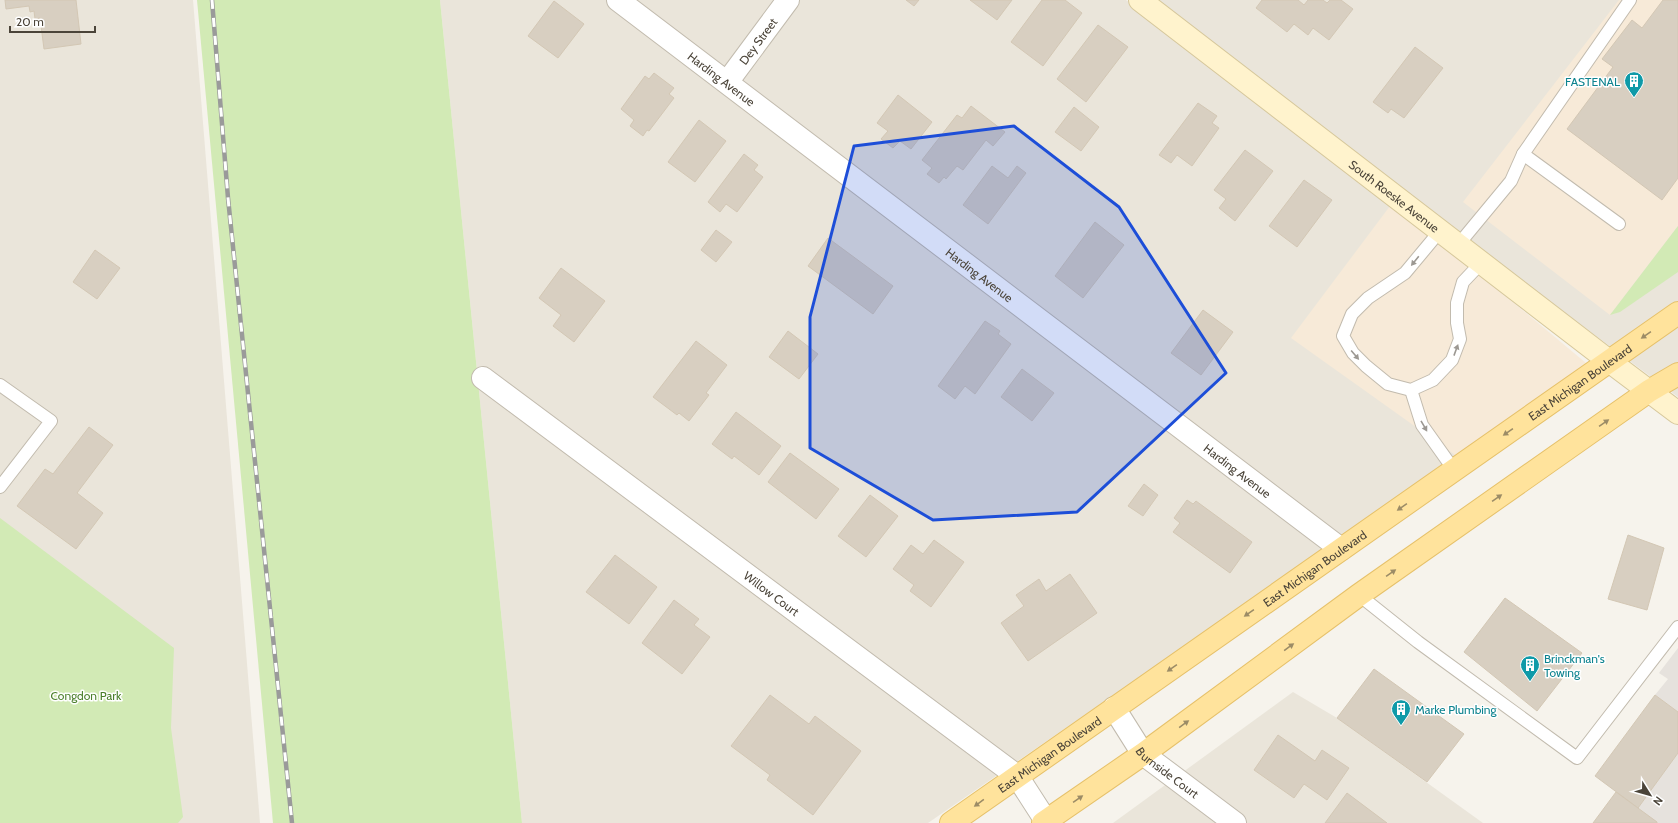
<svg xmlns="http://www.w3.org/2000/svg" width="1678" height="823" font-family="Cabin,sans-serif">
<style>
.residential{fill:#eae5da}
.commercial{fill:#f7ead8}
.industrial{fill:#e6e2dd}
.green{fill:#d2eab5}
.building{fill:#d8cfc1;stroke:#d3c7b4}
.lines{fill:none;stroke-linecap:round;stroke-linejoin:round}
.lane-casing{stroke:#c2bbae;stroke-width:14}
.street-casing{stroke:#c2bbae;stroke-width:24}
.secondary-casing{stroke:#d6c79b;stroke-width:24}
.primary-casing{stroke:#e6c16a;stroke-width:24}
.lane{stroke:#fff;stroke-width:12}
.street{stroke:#fff;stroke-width:22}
.secondary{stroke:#fff3cd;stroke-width:22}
.primary{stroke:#ffe39c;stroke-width:22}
.rail-casing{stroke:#9a9a9a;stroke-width:4.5}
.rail{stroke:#fff;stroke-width:3;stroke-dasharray:9;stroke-linecap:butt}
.oneway{fill:#9c9892}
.oneway2{fill:#9c8c66}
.marked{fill:#1d4ed8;fill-opacity:0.2;stroke:#1d4ed8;stroke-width:3;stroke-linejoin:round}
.labels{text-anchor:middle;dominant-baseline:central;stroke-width:3;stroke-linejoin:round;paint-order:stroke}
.street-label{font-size:12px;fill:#4b4439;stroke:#fff}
.culture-label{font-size:12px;fill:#0d838f;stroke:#fff;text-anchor:start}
.park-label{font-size:12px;fill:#4a7f2a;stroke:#fff}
</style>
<rect width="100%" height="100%" fill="#f6f3ec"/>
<g class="residential">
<polygon points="0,0 193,0 260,823 0,823"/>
<polygon points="440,0 1126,0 1393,202 1458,457 928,823 522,823"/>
<polygon points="1145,0 1678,0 1678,397"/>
<polygon points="1293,692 1337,718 1483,823 1113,823"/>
</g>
<g class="commercial">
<polygon points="1619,0 1678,0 1678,226 1610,315 1463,202"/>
<polygon points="1393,202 1586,363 1458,457 1291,338"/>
</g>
<g class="industrial">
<polygon points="1678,648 1678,712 1655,695 1668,679 1659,673"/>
<polygon points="1678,753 1678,823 1657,823 1638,808"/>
</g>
<g class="green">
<polygon points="197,0 440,0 522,823 273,823"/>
<polygon points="1678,226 1678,272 1620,312 1610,315"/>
<polygon points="0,518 174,648 171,728 183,817 178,823 0,823"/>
</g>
<g class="building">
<polygon points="5,0 76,0 81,44 44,49 40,18 35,19 34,11 30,12 29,6 6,9"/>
<polygon points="906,0 919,0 914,6"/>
<polygon points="970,0 1012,0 997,20"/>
<polygon points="1042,0 1065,0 1082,13 1043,66 1011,42"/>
<polygon points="1262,0 1298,0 1304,5 1308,0 1323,0 1327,3 1330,0 1341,0 1353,9 1329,40 1313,28 1308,35 1294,24 1287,32 1256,8"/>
<polygon points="1663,0 1678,0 1678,178 1662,200 1567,129 1613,67 1602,59 1632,20 1642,28"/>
<polygon points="554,1 584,24 558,58 528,36"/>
<polygon points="1098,25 1128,47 1086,102 1057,79"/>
<polygon points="1415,47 1443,68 1404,118 1391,109 1388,113 1373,102"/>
<polygon points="654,73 674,88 669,94 674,98 649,131 647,130 643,136 630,126 634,120 621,109 645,76 649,79"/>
<polygon points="898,95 932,122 911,149 900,141 893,148 881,139 888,131 877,123"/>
<polygon points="1198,103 1217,116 1212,123 1219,128 1192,166 1177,155 1171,163 1159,155"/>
<polygon points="971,106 1005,132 993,146 986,140 963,170 957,166 946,179 944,177 939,183 927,174 932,168 922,160 957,115 962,118"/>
<polygon points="1074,107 1099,127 1081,151 1055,132"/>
<polygon points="699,120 726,141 695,182 668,162"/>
<polygon points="1245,150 1273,171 1235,221 1219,208 1226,199 1214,190"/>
<polygon points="744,154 758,165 754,170 763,177 737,212 726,204 720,212 708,202"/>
<polygon points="992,166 1008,178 1017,166 1026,173 988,224 963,205"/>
<polygon points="1304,180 1332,200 1297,247 1269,226"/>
<polygon points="1095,222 1124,245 1083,298 1055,276"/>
<polygon points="716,230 732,242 716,262 701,250"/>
<polygon points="828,238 893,286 873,314 808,266"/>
<polygon points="95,250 120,268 97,299 73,282"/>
<polygon points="561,268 605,301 574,342 553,326 561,315 539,298"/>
<polygon points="1203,310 1233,332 1201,375 1171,353"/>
<polygon points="985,321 1000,331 998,334 1011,344 975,394 965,386 955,399 938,386"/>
<polygon points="788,331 818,354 799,379 769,357"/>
<polygon points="696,341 727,365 706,393 709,395 689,421 679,413 677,415 653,397"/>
<polygon points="1022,369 1054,393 1032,421 1001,397"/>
<polygon points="736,412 781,446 759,475 734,456 732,459 712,444"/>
<polygon points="89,427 113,445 77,493 103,513 76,549 17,506 45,469 53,474"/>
<polygon points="790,453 839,489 816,519 768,482"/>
<polygon points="1144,484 1158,495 1143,516 1128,506"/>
<polygon points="870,495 898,516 866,557 838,536"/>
<polygon points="1187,500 1193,504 1196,501 1252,542 1230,573 1173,532 1180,523 1174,518"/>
<polygon points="1628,535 1664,548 1647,610 1608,599"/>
<polygon points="934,540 964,562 931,607 910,591 914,585 893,569 911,545 923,554"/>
<polygon points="615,555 657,587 629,624 586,592"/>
<polygon points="1070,574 1097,613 1028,661 1001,623 1024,606 1016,595 1039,579 1046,591"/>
<polygon points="1505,598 1582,653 1537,711 1464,652"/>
<polygon points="674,600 699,619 694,625 710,637 682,674 642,643"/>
<polygon points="1374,669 1464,734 1427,782 1337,718"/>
<polygon points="770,695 809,724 815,716 861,751 813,815 767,780 770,775 731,746"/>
<polygon points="1655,695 1678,712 1678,753 1638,808 1595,776"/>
<polygon points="1278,735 1315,761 1322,750 1349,768 1327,800 1304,784 1294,798 1254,770"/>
<polygon points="1616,792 1657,822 1657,823 1593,823"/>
<polygon points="1347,793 1387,823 1325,823"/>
</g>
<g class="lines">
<defs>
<g id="lane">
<polyline points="1619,224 1523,154 1630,0"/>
<polyline points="1440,231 1405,273 1368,298 1352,314 1343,336 1353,353 1366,366 1388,384 1411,390 1433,380 1452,360 1460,339 1457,323 1457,303 1463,282 1481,263"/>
<polyline points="1458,245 1511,181 1523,154"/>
<polyline points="0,385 51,421 0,487"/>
<polyline points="1411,390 1422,425 1454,470"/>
<polyline points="1359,595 1418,642 1577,758 1678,627"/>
</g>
<g id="street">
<path id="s1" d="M618 0 1341 549"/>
<path id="s2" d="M728 81 788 0"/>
<path id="s3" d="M483 378 1017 776 1046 821"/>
<path id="s4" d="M1114 708 1143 754 1235 823"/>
</g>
<g id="secondary">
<path id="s5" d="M1140 0 1609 361 1678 413"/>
</g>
<g id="primary">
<path id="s6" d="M951 823 1678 313"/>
<polyline points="1043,823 1143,754 1359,595 1649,391 1678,374"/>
</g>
</defs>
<use href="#lane" class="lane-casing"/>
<use href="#street" class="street-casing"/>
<use href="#secondary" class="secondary-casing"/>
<use href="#primary" class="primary-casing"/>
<use href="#lane" class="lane"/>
<use href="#street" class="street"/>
<use href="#secondary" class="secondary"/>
<use href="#primary" class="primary"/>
<defs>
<polyline id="rail" points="212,0 228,198 292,823"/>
</defs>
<use href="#rail" class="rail-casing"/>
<use href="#rail" class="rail"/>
</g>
<defs><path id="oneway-solid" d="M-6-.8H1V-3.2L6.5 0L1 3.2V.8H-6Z"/></defs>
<g class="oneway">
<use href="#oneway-solid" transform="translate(1415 261) rotate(129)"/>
<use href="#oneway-solid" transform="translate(1456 350) rotate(-70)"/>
<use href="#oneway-solid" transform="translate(1355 355) rotate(50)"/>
<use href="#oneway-solid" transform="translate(1424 426) rotate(60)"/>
</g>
<g class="oneway2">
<use href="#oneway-solid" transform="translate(1646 335) rotate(145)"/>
<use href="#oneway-solid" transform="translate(1604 423) rotate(-35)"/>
<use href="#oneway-solid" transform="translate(1508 432) rotate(145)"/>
<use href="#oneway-solid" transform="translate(1497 498) rotate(-35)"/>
<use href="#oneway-solid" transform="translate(1402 507) rotate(145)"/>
<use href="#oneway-solid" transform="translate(1391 573) rotate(-35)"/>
<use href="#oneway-solid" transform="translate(1249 613) rotate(145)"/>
<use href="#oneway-solid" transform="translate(1289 647) rotate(-36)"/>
<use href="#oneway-solid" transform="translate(1172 668) rotate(145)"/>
<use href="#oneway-solid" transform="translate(1184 724) rotate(-36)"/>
<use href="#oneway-solid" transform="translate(1078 799) rotate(-35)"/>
<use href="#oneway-solid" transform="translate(979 803) rotate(144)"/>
</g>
<path class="marked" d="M1014 126 1119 207 1226 373 1077 512 933 520 810 448V317L854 146Z"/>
<defs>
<symbol id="building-pin" viewBox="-11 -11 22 30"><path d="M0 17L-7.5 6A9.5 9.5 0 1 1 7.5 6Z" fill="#0f9aa8" stroke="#fff"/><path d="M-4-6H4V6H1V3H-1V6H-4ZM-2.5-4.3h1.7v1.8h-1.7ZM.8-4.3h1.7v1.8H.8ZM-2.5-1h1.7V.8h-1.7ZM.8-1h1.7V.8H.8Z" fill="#fff"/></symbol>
</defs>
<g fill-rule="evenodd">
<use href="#building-pin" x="1623" y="70" width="22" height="30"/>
<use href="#building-pin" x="1519" y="654" width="22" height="30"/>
<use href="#building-pin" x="1390" y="698" width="22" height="30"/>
</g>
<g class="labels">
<g class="street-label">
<text stroke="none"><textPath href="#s2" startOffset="50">Dey Street</textPath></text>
<text stroke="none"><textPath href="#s1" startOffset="130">Harding Avenue</textPath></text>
<text stroke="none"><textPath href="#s5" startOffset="321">South Roeske Avenue</textPath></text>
<text stroke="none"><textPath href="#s1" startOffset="454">Harding Avenue</textPath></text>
<text stroke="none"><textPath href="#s6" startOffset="768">East Michigan Boulevard</textPath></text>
<text stroke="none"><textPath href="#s1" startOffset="778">Harding Avenue</textPath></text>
<text stroke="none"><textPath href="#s6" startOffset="444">East Michigan Boulevard</textPath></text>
<text stroke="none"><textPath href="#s3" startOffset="360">Willow Court</textPath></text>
<text stroke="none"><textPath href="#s6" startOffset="120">East Michigan Boulevard</textPath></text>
<text stroke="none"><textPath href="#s4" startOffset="85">Burnside Court</textPath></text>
</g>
<g class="culture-label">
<text x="1620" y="81" text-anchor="end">FASTENAL</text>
<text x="1544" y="658">Brinckman's<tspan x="1544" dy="14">Towing</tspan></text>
<text x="1415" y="709">Marke Plumbing</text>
</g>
<g class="park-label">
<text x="86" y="695">Congdon Park</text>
</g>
</g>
<g transform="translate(1650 795) rotate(127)" stroke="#ffffff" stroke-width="3" paint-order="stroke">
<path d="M0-3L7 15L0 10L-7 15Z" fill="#4b4439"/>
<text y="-6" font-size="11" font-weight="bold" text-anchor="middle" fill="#4b4439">N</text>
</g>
<path d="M10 26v6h85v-6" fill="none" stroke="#4b4439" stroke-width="2"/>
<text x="16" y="26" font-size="12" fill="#4b4439" stroke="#ffffff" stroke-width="3" paint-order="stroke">20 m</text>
</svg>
